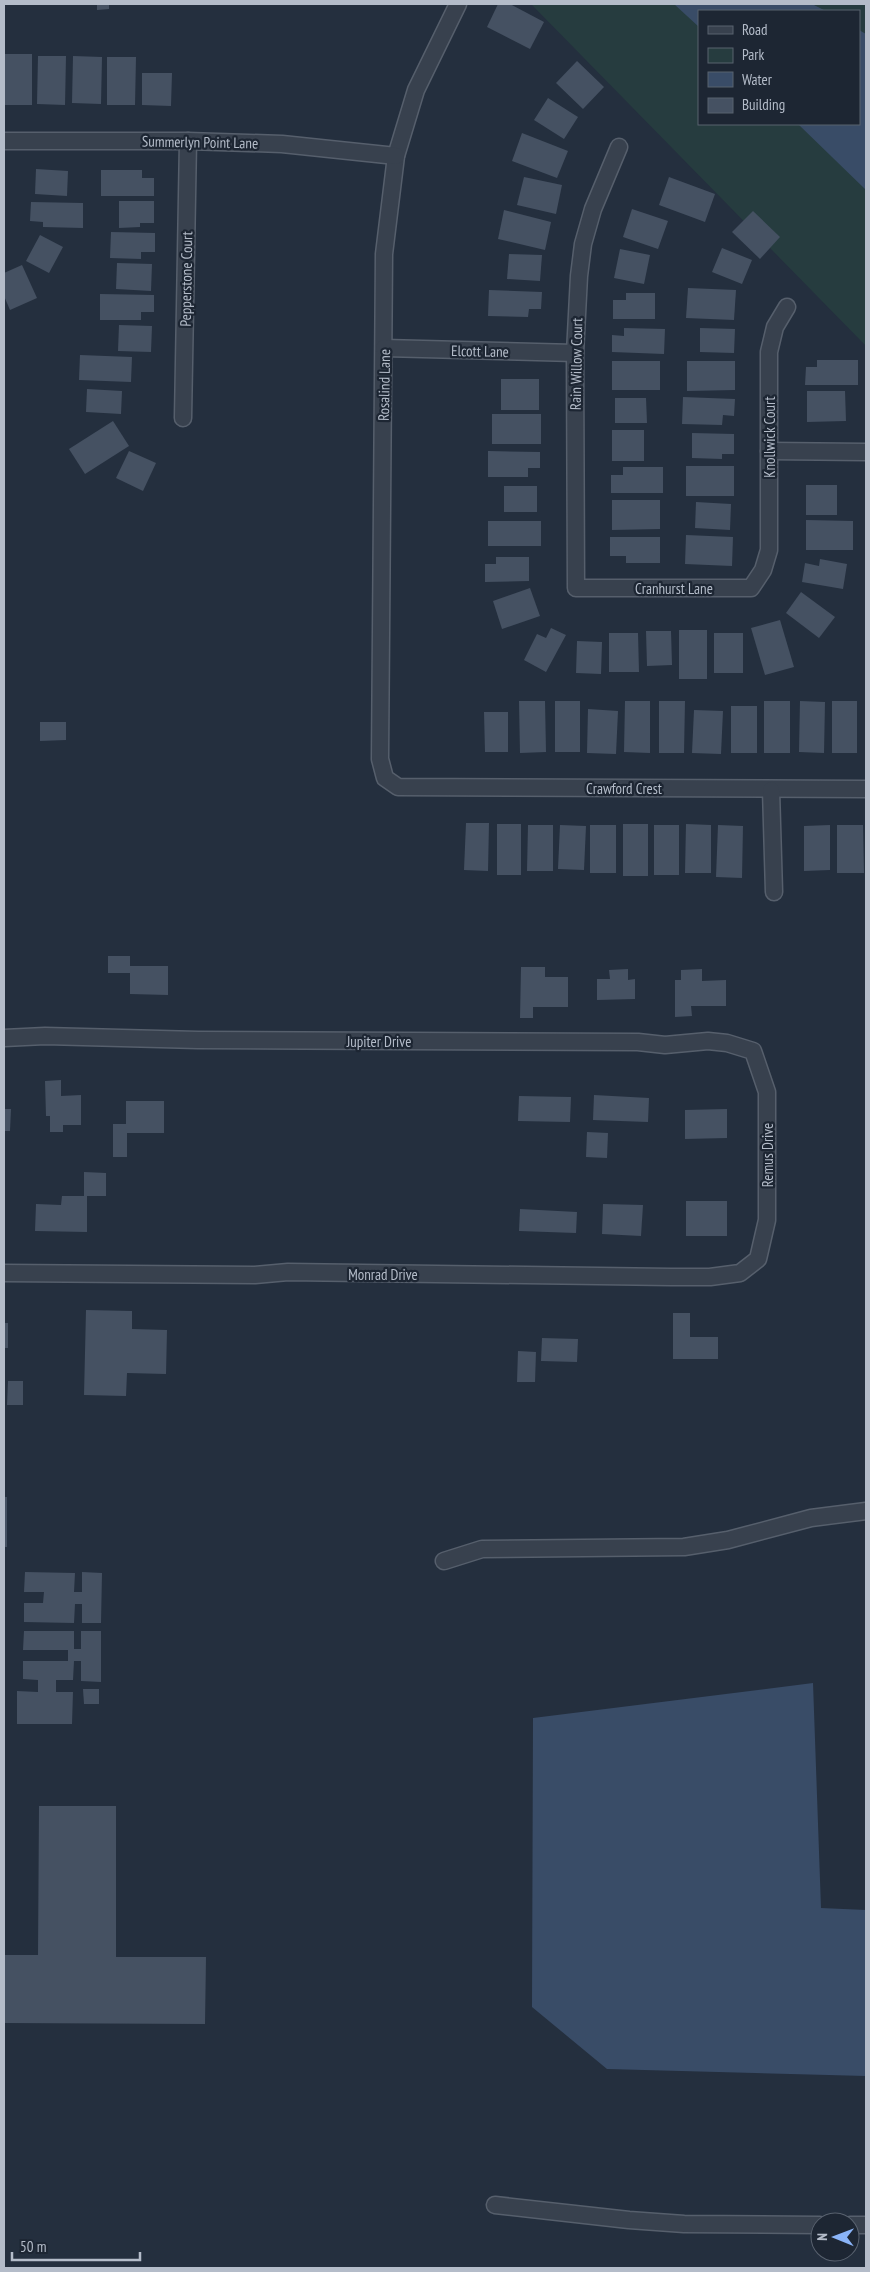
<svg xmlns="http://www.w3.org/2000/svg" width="870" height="2272" font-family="'PT Sans Narrow',sans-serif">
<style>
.green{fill:#263c3f;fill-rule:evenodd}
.water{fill:#394c67}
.building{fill:#455162}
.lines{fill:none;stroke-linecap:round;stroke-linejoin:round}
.street-casing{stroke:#565f6c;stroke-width:19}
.street{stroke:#38414e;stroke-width:16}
.labels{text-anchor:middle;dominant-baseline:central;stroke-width:4.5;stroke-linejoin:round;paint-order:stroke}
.street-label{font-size:15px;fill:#b4bcc9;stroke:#1d2633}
</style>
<rect width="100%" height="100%" fill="#242f3e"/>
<path class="green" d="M531 4H866V346ZM699 11H859V124H699Z"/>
<g class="water">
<polygon points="674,4 812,4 826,11 699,11 699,27"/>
<polygon points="859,30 866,34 866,190 798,124 859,124"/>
<polygon points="813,1683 821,1908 866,1910 866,2076 607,2069 532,2007 533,1718"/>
</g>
<g class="building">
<polygon points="97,4 109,4 109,9 97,10"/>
<polygon points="498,4 510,4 544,22 530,49 487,27"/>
<rect x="4" y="54" width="28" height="51"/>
<polygon points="38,56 66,56 65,105 37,104"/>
<polygon points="73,56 102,57 101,104 72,103"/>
<polygon points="107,57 136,57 135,105 107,105"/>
<polygon points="577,61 604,87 583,109 556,83"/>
<polygon points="142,73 172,73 171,106 142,105"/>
<polygon points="548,98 578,117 564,139 534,120"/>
<polygon points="522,133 568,151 557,178 512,161"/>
<polygon points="36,169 68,171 67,196 35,194"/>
<polygon points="101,170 142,170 142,178 154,178 154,196 101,196"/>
<polygon points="524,177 562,185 556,214 517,205"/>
<polygon points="669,177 715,194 705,222 659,205"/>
<polygon points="119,201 154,201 154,223 140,223 140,227 119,228"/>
<polygon points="31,202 83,203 83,228 43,227 43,222 30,221"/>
<polygon points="632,209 668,221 658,249 623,237"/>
<polygon points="504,210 551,222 545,250 498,239"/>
<polygon points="753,211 780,237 760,259 732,232"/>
<polygon points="111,232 155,233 155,252 141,252 141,259 110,258"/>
<polygon points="40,235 63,247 49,273 26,261"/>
<polygon points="722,248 752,260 742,284 712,272"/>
<polygon points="620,249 650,255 644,284 614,278"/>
<polygon points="509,254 542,255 540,281 507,279"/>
<polygon points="117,263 152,264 151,291 116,289"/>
<polygon points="22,265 37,298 10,310 4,296 4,273"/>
<polygon points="688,288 736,290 734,320 686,318"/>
<polygon points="489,290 542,292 541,309 529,309 528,317 488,316"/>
<polygon points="626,293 655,293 655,319 613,319 613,300 626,300"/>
<polygon points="100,294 154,295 154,312 141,312 141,320 100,320"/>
<polygon points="119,325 152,326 151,352 118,351"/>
<polygon points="624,328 665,329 664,354 612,352 612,335 624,336"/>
<polygon points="700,328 735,329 734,353 700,352"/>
<polygon points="80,355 132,357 131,382 79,380"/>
<polygon points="817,360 858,360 858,385 805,385 806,367 817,367"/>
<rect x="612" y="361" width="48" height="29"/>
<polygon points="687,361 735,361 735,390 687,391"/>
<rect x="501" y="379" width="38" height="31"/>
<polygon points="87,389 122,391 121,414 86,412"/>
<polygon points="807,391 845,391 846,421 807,422"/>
<polygon points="683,397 735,399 734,416 723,415 722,425 682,424"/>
<polygon points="615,398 646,398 647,423 615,423"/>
<rect x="492" y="414" width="49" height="30"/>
<polygon points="113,421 129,446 85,474 69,449"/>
<rect x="612" y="430" width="32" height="31"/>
<polygon points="692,433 734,434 734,454 722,454 722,459 692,458"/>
<polygon points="129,451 156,463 143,491 116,478"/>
<polygon points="488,451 540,452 540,468 528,468 528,477 488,477"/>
<rect x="686" y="466" width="48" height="30"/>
<polygon points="623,467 663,467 663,493 611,493 611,475 623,475"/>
<rect x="806" y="485" width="31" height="30"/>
<rect x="504" y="486" width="33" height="26"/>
<polygon points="612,500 660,500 660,529 612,530"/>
<polygon points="696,502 731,504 730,530 695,528"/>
<polygon points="806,520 853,521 853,550 806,550"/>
<rect x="488" y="521" width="53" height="25"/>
<polygon points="686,535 733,537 732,566 685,564"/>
<polygon points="610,537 660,537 660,563 626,563 626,556 610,556"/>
<polygon points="496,557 529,557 529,581 485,582 485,564 496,564"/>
<polygon points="820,559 847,564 843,589 802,582 805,563 819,566"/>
<polygon points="530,588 540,616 502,629 493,601"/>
<polygon points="801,592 835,617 819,638 786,613"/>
<polygon points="780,620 794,667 765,675 751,628"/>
<polygon points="551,628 566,635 546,672 524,660 537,634 546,638"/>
<rect x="679" y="630" width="28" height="49"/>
<polygon points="646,631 671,631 672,665 647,666"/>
<polygon points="609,633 638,633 639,672 609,672"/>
<rect x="714" y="633" width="29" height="40"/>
<polygon points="577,641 602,642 601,674 576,673"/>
<polygon points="519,701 545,701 546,752 520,753"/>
<rect x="555" y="701" width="25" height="51"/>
<polygon points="625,701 650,701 650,753 624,752"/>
<polygon points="659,701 685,701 684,753 659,753"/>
<rect x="764" y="701" width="26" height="52"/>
<polygon points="800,701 825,702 824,753 799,752"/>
<rect x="832" y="701" width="25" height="52"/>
<rect x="731" y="706" width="26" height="47"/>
<polygon points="588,709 618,711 616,754 587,753"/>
<polygon points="694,710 723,711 721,754 692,753"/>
<polygon points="484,712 508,712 508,752 485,752"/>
<polygon points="40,722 66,722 66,740 40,741"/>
<polygon points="466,823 489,823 488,871 464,870"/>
<rect x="497" y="824" width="24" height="51"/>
<rect x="623" y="824" width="25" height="52"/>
<polygon points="686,824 711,825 711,873 685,873"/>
<polygon points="528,825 553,825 553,871 527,871"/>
<polygon points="560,825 586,826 584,870 558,869"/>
<rect x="590" y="825" width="26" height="48"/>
<rect x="654" y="825" width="25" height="50"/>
<polygon points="718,825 743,826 742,878 716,877"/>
<polygon points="830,825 830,870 804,871 804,826"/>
<polygon points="837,825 863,825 864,873 837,873"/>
<polygon points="108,956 130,956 130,966 168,966 168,995 130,994 130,973 108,973"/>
<polygon points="521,967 545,967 545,977 568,977 568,1007 533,1007 533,1018 520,1018"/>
<polygon points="628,969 628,980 635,979 635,999 597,1000 597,979 610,979 609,970"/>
<polygon points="702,969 702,981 726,980 726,1006 691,1006 692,1016 675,1017 675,980 681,980 681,970"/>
<polygon points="61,1080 61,1096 81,1095 81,1125 63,1125 63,1132 50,1132 50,1116 46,1116 45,1081"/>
<polygon points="594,1095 649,1098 648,1122 593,1120"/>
<polygon points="519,1096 571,1097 570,1122 518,1121"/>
<polygon points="126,1101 164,1101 164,1133 127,1133 127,1157 113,1157 113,1124 126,1124"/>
<polygon points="4,1109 11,1109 10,1131 4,1131"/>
<polygon points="727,1109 727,1138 685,1139 685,1110"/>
<polygon points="587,1132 608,1133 607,1158 586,1157"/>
<polygon points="84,1172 106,1173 106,1196 87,1196 87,1232 35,1231 36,1204 61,1205 62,1196 84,1196"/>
<rect x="686" y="1201" width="41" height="35"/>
<polygon points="603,1204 643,1205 641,1236 602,1234"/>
<polygon points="520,1209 577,1212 576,1233 519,1231"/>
<polygon points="86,1310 132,1311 132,1329 167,1330 166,1374 127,1373 126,1396 84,1395"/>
<polygon points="673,1313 690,1313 690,1337 718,1337 718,1359 673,1359"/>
<rect x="4" y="1323" width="4" height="25"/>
<polygon points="542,1338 578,1339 577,1362 541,1361"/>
<polygon points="518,1351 536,1352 535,1382 517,1382"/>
<polygon points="8,1381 23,1381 23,1405 7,1405"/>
<rect x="4" y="1497" width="3" height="50"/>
<polygon points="25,1572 75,1573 74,1592 82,1592 82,1572 102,1573 101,1623 82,1623 82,1604 75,1604 74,1623 24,1622 24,1603 43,1603 44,1592 24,1592"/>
<polygon points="24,1631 74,1631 74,1649 81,1649 81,1631 101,1631 101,1682 81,1681 81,1661 68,1661 68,1650 23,1650"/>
<polygon points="23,1661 74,1661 73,1680 56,1680 56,1692 73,1692 72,1724 17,1724 17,1691 38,1692 38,1680 23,1679"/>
<polygon points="83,1689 99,1689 99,1704 84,1704"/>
<polygon points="39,1806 116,1806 116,1957 206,1957 205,2024 4,2023 4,1955 38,1955"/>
</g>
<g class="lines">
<defs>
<g id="street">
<polyline points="458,4 416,90 396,156 384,254 380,759 385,778 398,787 866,789"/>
<polyline points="4,141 188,141 282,144 396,156"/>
<polyline points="619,147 593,209 583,244 579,276 575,353 576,588 751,588 763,570 769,550 769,352 775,327 787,307"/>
<polyline points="384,348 575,353"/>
<polyline points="183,418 188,141"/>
<polyline points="769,451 866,452"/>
<polyline points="771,790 774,892"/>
<polyline points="4,1038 45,1036 198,1040 638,1042 665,1045 708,1041 727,1043 753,1051 767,1092 767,1220 758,1259 740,1273 710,1277 671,1277 288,1272 255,1275 4,1273"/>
<polyline points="444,1561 482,1549 684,1547 728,1540 811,1518 866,1511"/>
<polyline points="495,2205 629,2220 684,2224 820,2225"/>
<polyline points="850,2225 866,2225"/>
</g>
</defs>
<use href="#street" class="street-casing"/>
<use href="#street" class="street"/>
</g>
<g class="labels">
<g class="street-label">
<text transform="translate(200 142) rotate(1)">Summerlyn Point Lane</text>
<text transform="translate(186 279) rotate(-89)">Pepperstone Court</text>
<text transform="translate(480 351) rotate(1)">Elcott Lane</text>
<text transform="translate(576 364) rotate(-89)">Rain Willow Court</text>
<text transform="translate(384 385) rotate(-89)">Rosalind Lane</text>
<text transform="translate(769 437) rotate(-90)">Knollwick Court</text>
<text x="674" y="588">Cranhurst Lane</text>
<text x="624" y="788">Crawford Crest</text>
<text x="379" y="1041">Jupiter Drive</text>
<text transform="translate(767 1155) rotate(-90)">Remus Drive</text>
<text x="383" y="1274">Monrad Drive</text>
</g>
</g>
<rect width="870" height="2272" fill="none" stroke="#b4bcc9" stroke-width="10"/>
<rect x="698" y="10" width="162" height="115" fill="#1d2633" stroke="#59626f"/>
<rect x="708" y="26" width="25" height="8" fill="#38414e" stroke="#59626f"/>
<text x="742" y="35" font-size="15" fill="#b4bcc9">Road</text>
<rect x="708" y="48" width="25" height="15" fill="#263c3f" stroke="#59626f"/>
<text x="742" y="60" font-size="15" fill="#b4bcc9">Park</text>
<rect x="708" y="72" width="25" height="15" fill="#394c67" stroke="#59626f"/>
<text x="742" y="85" font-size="15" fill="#b4bcc9">Water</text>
<rect x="708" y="98" width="25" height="15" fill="#455162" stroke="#59626f"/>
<text x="742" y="110" font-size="15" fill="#b4bcc9">Building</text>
<g transform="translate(835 2237) rotate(271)"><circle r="24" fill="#1d2633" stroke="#59626f"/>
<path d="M0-4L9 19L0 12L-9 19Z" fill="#8ab4f8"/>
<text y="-8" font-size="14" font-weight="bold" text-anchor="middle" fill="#b4bcc9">N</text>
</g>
<path d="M12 2252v8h128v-8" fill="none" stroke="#b4bcc9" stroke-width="2.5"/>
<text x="20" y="2252" font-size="15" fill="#b4bcc9" stroke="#1d2633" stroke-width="4" paint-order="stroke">50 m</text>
</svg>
